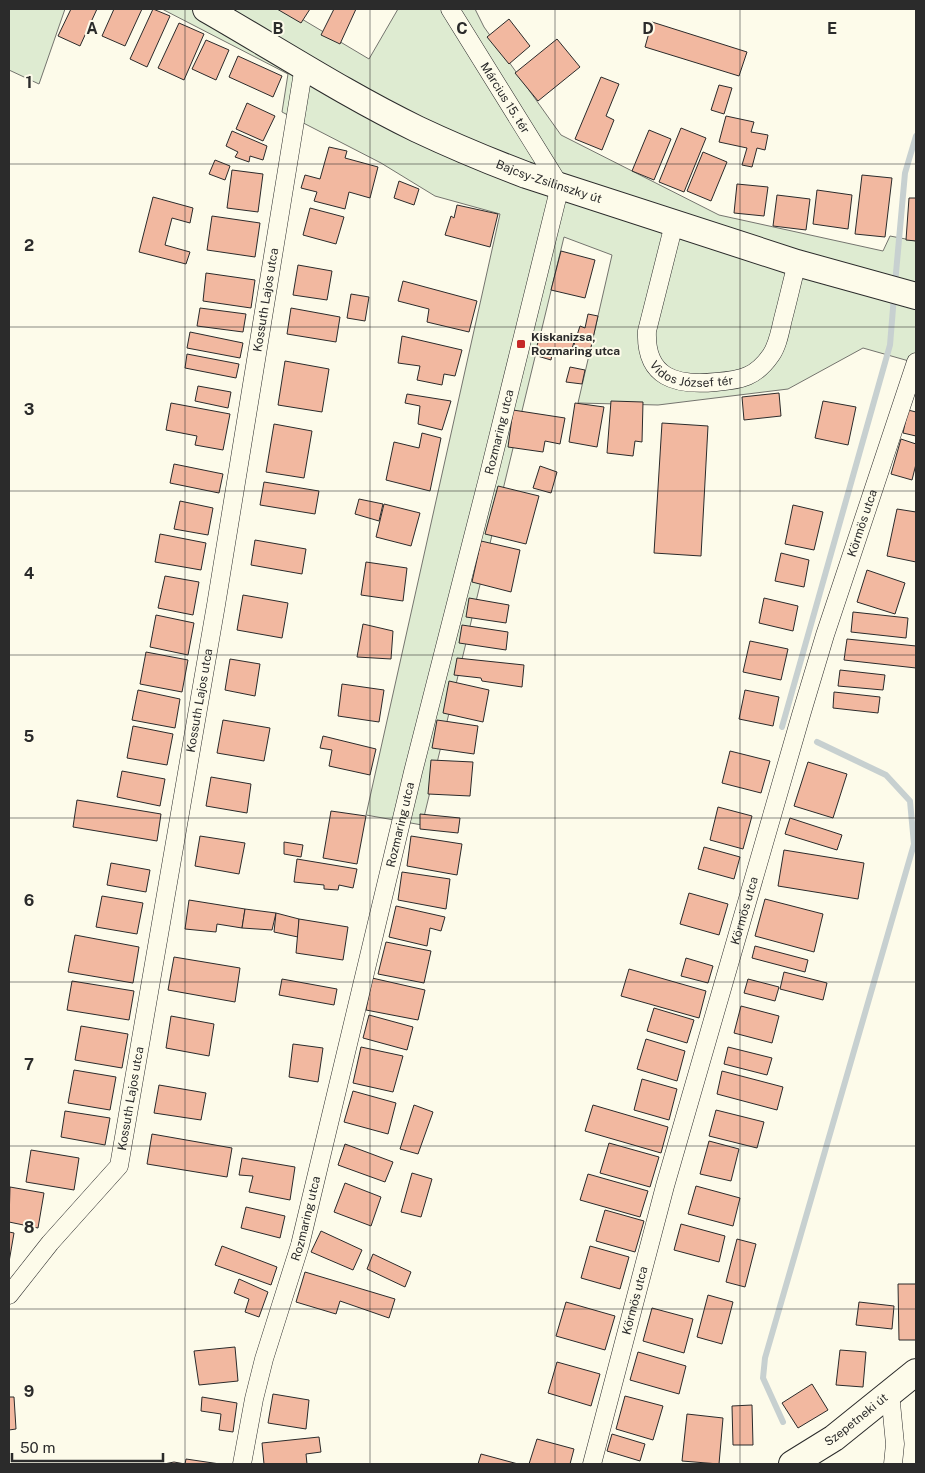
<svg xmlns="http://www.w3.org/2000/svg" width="925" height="1473" font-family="'Public Sans',sans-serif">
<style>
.green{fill:#deebd1;stroke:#74746e}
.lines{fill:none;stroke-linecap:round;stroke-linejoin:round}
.stream{stroke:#c7d0d0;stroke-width:6}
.building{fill:#f2b8a0;stroke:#2b2b2b}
.street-casing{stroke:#2b2b2b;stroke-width:19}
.secondary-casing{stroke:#2b2b2b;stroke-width:28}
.street{stroke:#fdfbea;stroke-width:18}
.secondary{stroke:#fdfbea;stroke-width:26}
.grid{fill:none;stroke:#2b2b2b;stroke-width:1;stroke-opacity:0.55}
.poi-dot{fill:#c62828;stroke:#fdfbea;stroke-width:2}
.labels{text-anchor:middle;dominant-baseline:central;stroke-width:4;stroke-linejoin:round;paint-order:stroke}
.street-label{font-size:12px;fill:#2b2b2b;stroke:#fdfbea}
.poi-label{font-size:12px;font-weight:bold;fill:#2b2b2b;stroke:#fdfbea;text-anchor:start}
.grid-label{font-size:16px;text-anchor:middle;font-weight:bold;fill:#2b2b2b;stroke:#fdfbea;stroke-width:4;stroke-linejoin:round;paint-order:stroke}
</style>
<rect width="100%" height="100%" fill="#fdfbea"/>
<g class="green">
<polygon points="9,9 65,9 39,84 9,70"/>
<polygon points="162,9 285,9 369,59 398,9 475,9 484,27 561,135 719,215 883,251 890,236 916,241 916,363 863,348 788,389 658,405 578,403 612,255 564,237 422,825 366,815 500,214 435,196 381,163 282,112 288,74"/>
</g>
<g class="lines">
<g class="stream">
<polyline points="895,284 905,173 916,136"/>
<polyline points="782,727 890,345 894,296"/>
<polyline points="783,1422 763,1378 765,1358 914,844 910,801 886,775 817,742"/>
</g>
</g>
<g class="building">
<polygon points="71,9 97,9 80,46 58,36"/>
<polygon points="114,9 142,9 125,46 102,36"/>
<polygon points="153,9 170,16 147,67 130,59"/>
<polygon points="277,9 310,9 301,23"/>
<polygon points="334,9 356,9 340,44 321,35"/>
<polygon points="509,19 530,46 509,64 487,37"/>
<polygon points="652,22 747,52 739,76 645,47"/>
<polygon points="179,23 204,34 184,80 158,68"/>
<polygon points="557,39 580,67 538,101 515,73"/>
<polygon points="206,40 229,50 216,80 192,69"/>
<polygon points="238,56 282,76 273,97 229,77"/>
<polygon points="601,77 619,84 606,116 614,120 602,150 575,139"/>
<polygon points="719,85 732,88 724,114 711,110"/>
<polygon points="247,103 275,116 263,141 236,129"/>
<polygon points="726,116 754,122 751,132 768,135 765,150 757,148 752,167 742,165 747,148 719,142"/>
<polygon points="681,128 706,138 684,192 659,182"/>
<polygon points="649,130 671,139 654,180 632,171"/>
<polygon points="232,131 267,146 263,160 250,156 249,162 235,157 238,152 226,146"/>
<polygon points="329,147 347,151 345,158 378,167 370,198 349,192 345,209 314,201 317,192 301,188 305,175 320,179"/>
<polygon points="703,152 727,162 711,201 687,191"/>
<polygon points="215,160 230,166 225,180 209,174"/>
<polygon points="232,170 263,174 258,212 227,208"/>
<polygon points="862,175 892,178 885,237 855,234"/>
<polygon points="399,181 419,189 414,205 394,198"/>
<polygon points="737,184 768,187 764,216 734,213"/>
<polygon points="817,190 852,195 848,229 813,224"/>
<polygon points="777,195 810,199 806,230 773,226"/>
<polygon points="153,197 193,208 190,223 172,218 165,245 190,252 186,264 139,252"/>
<polygon points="909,198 916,198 916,241 906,240"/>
<polygon points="457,205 498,214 490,247 445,235 451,216 454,218"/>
<polygon points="310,208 344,217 336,244 303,235"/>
<polygon points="212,216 260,223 255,257 207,250"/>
<polygon points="561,251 595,260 585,298 551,290"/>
<polygon points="298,265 332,271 327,300 293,295"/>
<polygon points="206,273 255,280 251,308 203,301"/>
<polygon points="403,281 477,301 469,332 427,322 429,309 398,301"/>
<polygon points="351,294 369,297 365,321 347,318"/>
<polygon points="200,308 246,314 243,332 197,326"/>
<polygon points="291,308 340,317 336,342 287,334"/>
<polygon points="588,314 598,316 589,356 572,351 580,326 585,328"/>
<polygon points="190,332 243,343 240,358 187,348"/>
<polygon points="541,333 574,342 570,355 553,349 551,360 534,355"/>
<polygon points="402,336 462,350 455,376 444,374 442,385 417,380 420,366 398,363"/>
<polygon points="187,354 239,364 236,378 185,368"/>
<polygon points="285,361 329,369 322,412 278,405"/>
<polygon points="570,367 585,370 582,384 566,382"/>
<polygon points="198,386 231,392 228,408 195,401"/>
<polygon points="779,393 781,416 744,420 742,397"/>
<polygon points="407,394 451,401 442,430 418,424 420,406 405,403"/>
<polygon points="611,401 643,402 642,442 635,441 633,456 607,453"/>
<polygon points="823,401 856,407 848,445 815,438"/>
<polygon points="171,403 230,414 223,450 195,445 197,436 166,430"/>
<polygon points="575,403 604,407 597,447 569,442"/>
<polygon points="513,410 565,418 560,444 545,441 543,452 508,447"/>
<polygon points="908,410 916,412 916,436 903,433"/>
<polygon points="662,423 708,426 701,556 654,553"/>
<polygon points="274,424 312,431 304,478 266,472"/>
<polygon points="422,433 441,438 430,491 386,480 394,442 419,448"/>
<polygon points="901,439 916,444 916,464 912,480 891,474"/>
<polygon points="174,464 223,474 219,493 170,483"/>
<polygon points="540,466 557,472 551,493 533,488"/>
<polygon points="264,482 319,491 315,514 260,505"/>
<polygon points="498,486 539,496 526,544 485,534"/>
<polygon points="359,499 383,504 379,521 355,514"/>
<polygon points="180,501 213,508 208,535 174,529"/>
<polygon points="384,504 420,513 411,546 376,537"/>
<polygon points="793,505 823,512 814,550 785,544"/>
<polygon points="897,509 916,512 916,562 887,556"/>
<polygon points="160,534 206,543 201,570 155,562"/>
<polygon points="255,540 306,549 302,574 251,565"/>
<polygon points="481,541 520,550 511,592 472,582"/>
<polygon points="781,553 809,560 804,587 775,581"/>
<polygon points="366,562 407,568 403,601 361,595"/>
<polygon points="867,570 905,583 895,614 857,602"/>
<polygon points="165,576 199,582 193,615 158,608"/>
<polygon points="243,595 288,603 282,638 237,630"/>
<polygon points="469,598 509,605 506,623 466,617"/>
<polygon points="764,598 798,606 793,631 759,623"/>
<polygon points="853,612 908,618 906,638 851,632"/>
<polygon points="156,615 194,623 188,655 150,647"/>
<polygon points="363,624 393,631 391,659 357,657"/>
<polygon points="462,625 508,632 506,650 459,643"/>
<polygon points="847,639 916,646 916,668 844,660"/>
<polygon points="750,641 788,649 781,680 743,672"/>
<polygon points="146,652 188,660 182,692 140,684"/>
<polygon points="457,658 524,665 522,687 482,681 481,678 454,675"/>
<polygon points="230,659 260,664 255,696 225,690"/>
<polygon points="840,670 885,675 883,690 838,686"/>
<polygon points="449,681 489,690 483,722 443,713"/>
<polygon points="342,684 384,690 379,722 338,716"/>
<polygon points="138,690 180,699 175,728 132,720"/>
<polygon points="745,690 779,697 773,726 739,719"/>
<polygon points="834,692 880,697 878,713 833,708"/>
<polygon points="223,720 270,728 264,761 217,753"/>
<polygon points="437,720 478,726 474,754 432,748"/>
<polygon points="133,726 173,734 167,765 127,758"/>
<polygon points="323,736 376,749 370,775 329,766 332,750 320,748"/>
<polygon points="730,751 770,761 761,793 722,783"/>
<polygon points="431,760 473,762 470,796 428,794"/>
<polygon points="808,762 847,774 833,818 794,806"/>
<polygon points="122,771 165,779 160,806 117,797"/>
<polygon points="211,777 251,784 247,813 206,806"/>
<polygon points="77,800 161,814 157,841 73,827"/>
<polygon points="718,807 752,816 743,849 710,840"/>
<polygon points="331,811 366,816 357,864 323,858"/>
<polygon points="420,814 460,818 458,833 420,829"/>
<polygon points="790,818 842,835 837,850 785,834"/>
<polygon points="200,836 245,843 239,874 195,866"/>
<polygon points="411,836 462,844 457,875 407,866"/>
<polygon points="284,842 303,845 301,857 284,854"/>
<polygon points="704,847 740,857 734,879 698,869"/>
<polygon points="784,850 864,863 858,899 778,886"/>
<polygon points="297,859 357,869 353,888 339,885 338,890 324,889 324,885 294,882"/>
<polygon points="111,863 150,870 146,892 107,885"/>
<polygon points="402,872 450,879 446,909 398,900"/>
<polygon points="689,893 728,904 719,935 680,924"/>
<polygon points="102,896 143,903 137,934 96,927"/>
<polygon points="765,899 823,914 814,952 755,936"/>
<polygon points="189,900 245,909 242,928 217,924 216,932 185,929"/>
<polygon points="396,906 445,917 441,931 430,928 427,946 389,937"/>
<polygon points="245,909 276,913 272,930 242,928"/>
<polygon points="276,913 299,919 298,937 274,932"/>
<polygon points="299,919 348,927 343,960 296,953"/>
<polygon points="75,935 139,947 133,983 68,972"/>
<polygon points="386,942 431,951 424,983 378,974"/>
<polygon points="755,946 808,960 805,972 752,958"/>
<polygon points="174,957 240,968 235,1002 168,990"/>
<polygon points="686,958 713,966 708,983 681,976"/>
<polygon points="629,969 706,991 699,1018 621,996"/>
<polygon points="784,972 827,983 823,1000 780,989"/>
<polygon points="372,978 425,990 418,1020 366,1010"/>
<polygon points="282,979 337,989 334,1005 279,995"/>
<polygon points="748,979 779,987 775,1001 744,993"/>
<polygon points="72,981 134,991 129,1020 67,1010"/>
<polygon points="741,1006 779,1016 772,1043 734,1033"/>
<polygon points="654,1008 694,1020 687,1043 647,1031"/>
<polygon points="369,1015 413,1027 407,1050 363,1038"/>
<polygon points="171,1016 214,1024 209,1056 166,1048"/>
<polygon points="81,1026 128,1034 122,1068 75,1060"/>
<polygon points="646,1039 685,1051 677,1081 637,1069"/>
<polygon points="293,1044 323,1048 318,1082 289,1077"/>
<polygon points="361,1047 403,1056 393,1092 353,1083"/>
<polygon points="728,1047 772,1058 767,1075 724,1064"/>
<polygon points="74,1070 116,1077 110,1110 68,1103"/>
<polygon points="722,1071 783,1087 777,1110 717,1094"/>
<polygon points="642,1079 677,1089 669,1120 634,1110"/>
<polygon points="159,1085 206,1093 201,1120 154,1113"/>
<polygon points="353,1091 396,1103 388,1134 344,1122"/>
<polygon points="414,1105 433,1112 418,1154 400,1149"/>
<polygon points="593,1105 668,1127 661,1153 585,1131"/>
<polygon points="716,1110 764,1122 757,1148 709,1136"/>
<polygon points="65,1111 110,1118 105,1145 61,1137"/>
<polygon points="152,1134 232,1148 227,1177 147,1164"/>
<polygon points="709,1141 739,1149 731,1181 700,1174"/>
<polygon points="609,1143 659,1157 650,1187 600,1173"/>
<polygon points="345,1144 393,1162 385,1182 338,1165"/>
<polygon points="31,1150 79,1158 74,1190 26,1182"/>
<polygon points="242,1158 295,1167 290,1200 249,1192 253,1176 239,1175"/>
<polygon points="412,1173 432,1179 421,1217 401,1212"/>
<polygon points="588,1174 648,1191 640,1217 580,1200"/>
<polygon points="345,1183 381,1197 371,1226 334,1212"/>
<polygon points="696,1186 740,1198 733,1226 688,1214"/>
<polygon points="10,1187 44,1193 38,1228 9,1222"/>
<polygon points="246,1207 285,1216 280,1238 241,1228"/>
<polygon points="605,1210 644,1221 635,1252 596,1241"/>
<polygon points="681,1224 725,1236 719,1262 674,1250"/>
<polygon points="321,1231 362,1250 353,1270 311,1252"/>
<polygon points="9,1232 14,1233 9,1262"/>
<polygon points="737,1239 756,1244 745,1287 726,1282"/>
<polygon points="222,1246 277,1267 271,1285 215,1265"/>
<polygon points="590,1246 629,1257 620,1289 581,1278"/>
<polygon points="373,1254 411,1272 405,1287 367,1269"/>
<polygon points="305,1272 395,1299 389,1318 340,1301 336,1314 296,1302"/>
<polygon points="239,1279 268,1292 259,1317 245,1312 249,1299 234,1293"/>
<polygon points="898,1284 916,1284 916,1340 899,1340"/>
<polygon points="708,1295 733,1302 722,1344 697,1337"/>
<polygon points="566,1302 615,1316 605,1350 556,1336"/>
<polygon points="859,1302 894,1306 892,1329 856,1325"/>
<polygon points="652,1308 693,1319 684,1353 643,1341"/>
<polygon points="235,1347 238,1381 199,1385 194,1351"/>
<polygon points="840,1350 866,1352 863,1387 836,1385"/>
<polygon points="638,1352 686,1366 679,1394 630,1380"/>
<polygon points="557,1362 600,1374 591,1406 548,1393"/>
<polygon points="812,1384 828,1410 798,1428 782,1403"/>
<polygon points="273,1394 309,1400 306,1429 268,1423"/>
<polygon points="625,1396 663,1406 653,1440 616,1429"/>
<polygon points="9,1397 14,1397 16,1429 9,1430"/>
<polygon points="202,1397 237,1403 233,1432 219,1430 221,1414 201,1411"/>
<polygon points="752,1405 753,1445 733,1445 732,1406"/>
<polygon points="687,1414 723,1418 719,1464 682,1461"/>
<polygon points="612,1434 645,1444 640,1461 607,1451"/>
<polygon points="319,1437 321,1452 306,1454 307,1464 264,1464 262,1443"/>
<polygon points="537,1439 574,1449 570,1464 529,1464"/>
<polygon points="481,1454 518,1464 478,1464"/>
<polygon points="186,1459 220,1464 164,1464 174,1462 185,1464"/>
</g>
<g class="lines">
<defs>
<g id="street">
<path id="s1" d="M674 224 647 331C645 378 676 386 716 382 741 380 756 377 771 355 778 345 780 331 783 319 788 300 792 282 797 263"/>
<path id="s2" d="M9 1295 50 1243 119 1166 216 605 304 66"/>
<polyline points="890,1393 895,1444 893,1464"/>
<path id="s3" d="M242 1464 254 1399 264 1359 300 1245 413 772 488 478 560 186 450 9"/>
<path id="s4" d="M592 1464 665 1186 801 715 825 635 916 362"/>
</g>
<g id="secondary">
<path id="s5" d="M206 9C276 49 345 94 417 129 453 146 489 161 526 175L797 263 916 296"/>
<path id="s6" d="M792 1464 834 1438 916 1372"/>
</g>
</defs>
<use href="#street" class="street-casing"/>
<use href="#secondary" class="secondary-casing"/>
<use href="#street" class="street"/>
<use href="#secondary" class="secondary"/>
</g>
<path class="grid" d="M185 9V1464M370 9V1464M555 9V1464M740 9V1464M9 164H916M9 327H916M9 491H916M9 655H916M9 818H916M9 982H916M9 1146H916M9 1309H916"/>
<rect class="poi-dot" x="516" y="339" width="10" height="10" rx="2.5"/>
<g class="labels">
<g class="street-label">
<text transform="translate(505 98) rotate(58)">Március 15. tér</text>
<text stroke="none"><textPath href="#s5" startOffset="385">Bajcsy-Zsilinszky út</textPath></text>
<text stroke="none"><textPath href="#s2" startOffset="1048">Kossuth Lajos utca</textPath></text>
<text stroke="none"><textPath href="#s1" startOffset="186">Vidos József tér</textPath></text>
<text stroke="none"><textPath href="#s3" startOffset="1064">Rozmaring utca</textPath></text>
<text stroke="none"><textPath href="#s4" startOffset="979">Körmös utca</textPath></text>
<text stroke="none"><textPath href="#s2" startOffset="642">Kossuth Lajos utca</textPath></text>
<text stroke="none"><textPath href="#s3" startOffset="659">Rozmaring utca</textPath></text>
<text stroke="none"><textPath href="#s4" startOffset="574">Körmös utca</textPath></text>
<text stroke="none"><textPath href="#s2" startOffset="238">Kossuth Lajos utca</textPath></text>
<text stroke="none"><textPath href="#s3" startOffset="254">Rozmaring utca</textPath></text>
<text stroke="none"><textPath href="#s4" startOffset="169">Körmös utca</textPath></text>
<text stroke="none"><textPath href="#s6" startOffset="78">Szepetneki út</textPath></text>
</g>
<g class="poi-label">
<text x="531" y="337">Kiskanizsa,<tspan x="531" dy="14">Rozmaring utca</tspan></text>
</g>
</g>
<g class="grid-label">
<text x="92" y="34">A</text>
<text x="278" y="34">B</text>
<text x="462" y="34">C</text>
<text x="648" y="34">D</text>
<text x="832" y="34">E</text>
<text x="29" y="88">1</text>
<text x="29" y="251">2</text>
<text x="29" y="415">3</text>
<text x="29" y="579">4</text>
<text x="29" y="742">5</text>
<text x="29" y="906">6</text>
<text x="29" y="1070">7</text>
<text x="29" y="1233">8</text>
<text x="29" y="1397">9</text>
</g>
<rect width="925" height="1473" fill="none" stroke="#2b2b2b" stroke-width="20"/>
<path d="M12 1453v8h151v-8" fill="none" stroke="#2b2b2b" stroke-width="2.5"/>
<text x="20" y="1453" font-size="15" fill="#2b2b2b" stroke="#fdfbea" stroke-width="4" paint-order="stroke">50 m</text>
</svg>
